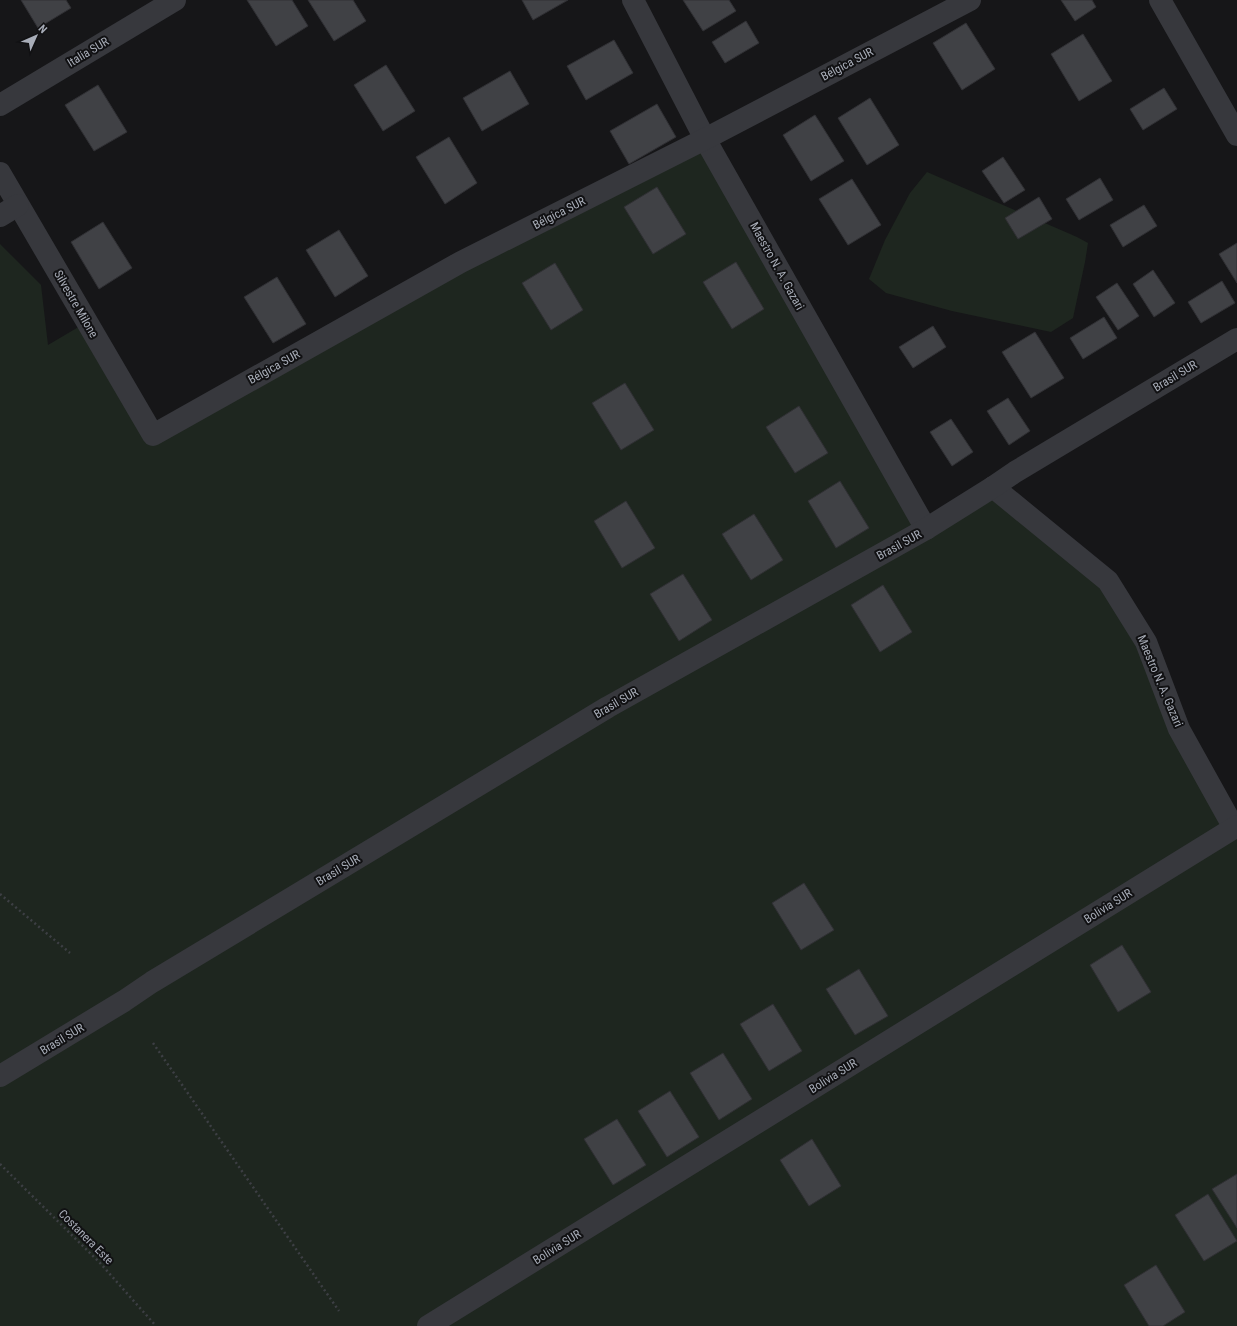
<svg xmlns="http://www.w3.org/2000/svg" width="1237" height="1326" font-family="'Roboto Condensed',sans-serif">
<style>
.green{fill:#1e261f}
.building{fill:#404145;stroke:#303034}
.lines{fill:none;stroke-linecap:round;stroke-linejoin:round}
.path{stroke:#3d3f44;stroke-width:2.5;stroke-dasharray:2 3;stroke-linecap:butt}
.minor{stroke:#37383d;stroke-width:22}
.labels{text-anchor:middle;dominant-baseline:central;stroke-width:4;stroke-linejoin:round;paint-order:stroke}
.street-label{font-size:12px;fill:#a8adb8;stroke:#111113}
</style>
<rect width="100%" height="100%" fill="#161618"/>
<g class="green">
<polygon points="705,139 926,529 993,487 1108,581 1237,823 1237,1326 0,1326 0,244 41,285 48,345 87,322 153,434"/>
<polygon points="927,172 1077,237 1088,243 1085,262 1073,318 1051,332 952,311 886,293 869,279 885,240 910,193"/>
</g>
<g class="building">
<polygon points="21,0 66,0 71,8 38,28"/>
<polygon points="247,0 292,0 308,26 276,46"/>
<polygon points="308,0 353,0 366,21 334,41"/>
<polygon points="522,0 568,0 533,20"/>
<polygon points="683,0 729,0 736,11 703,31"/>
<polygon points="1061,0 1092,0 1096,7 1075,21"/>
<polygon points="746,21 759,43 725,63 712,42"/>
<polygon points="966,23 995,69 962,90 933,43"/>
<polygon points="1083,34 1112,81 1079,101 1051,54"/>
<polygon points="614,40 633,73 586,100 567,66"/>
<polygon points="386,65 415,111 383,131 354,85"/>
<polygon points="510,71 529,104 482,131 463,98"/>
<polygon points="98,85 127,132 94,151 65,105"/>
<polygon points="1164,88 1177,109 1143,130 1130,109"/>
<polygon points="870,98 899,145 867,165 838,118"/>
<polygon points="657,104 676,137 629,164 610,131"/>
<polygon points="815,115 844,161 811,181 783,135"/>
<polygon points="449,137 477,183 445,204 416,157"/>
<polygon points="1003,157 1025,190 1004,203 982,171"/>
<polygon points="1100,178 1113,200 1079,220 1066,199"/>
<polygon points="852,179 881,225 848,245 819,199"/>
<polygon points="657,187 686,234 653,254 624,207"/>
<polygon points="1039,197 1052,219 1018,239 1005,218"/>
<polygon points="1144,205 1157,226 1123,247 1110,225"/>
<polygon points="103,222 132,268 99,289 71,242"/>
<polygon points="339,230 368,276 335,297 306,250"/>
<polygon points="1237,243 1237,283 1219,254"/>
<polygon points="736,262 764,309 732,329 703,282"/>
<polygon points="555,263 583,310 551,330 522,283"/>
<polygon points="1153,270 1175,303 1154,317 1133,284"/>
<polygon points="277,277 306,324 273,343 244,297"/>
<polygon points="1222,281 1235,303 1201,323 1188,302"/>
<polygon points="1117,283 1139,316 1118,330 1096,297"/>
<polygon points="1104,317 1117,338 1083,359 1070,338"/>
<polygon points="933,326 946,347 913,368 899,347"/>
<polygon points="1035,332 1064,378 1031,398 1002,352"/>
<polygon points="625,383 654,430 621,450 592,403"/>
<polygon points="1008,398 1030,431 1009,445 987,411"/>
<polygon points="799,406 828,453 795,473 766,427"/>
<polygon points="951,419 973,452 952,466 930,432"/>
<polygon points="840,481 869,528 836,548 808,501"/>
<polygon points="626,501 655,548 622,568 594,521"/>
<polygon points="754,514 783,560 751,580 722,534"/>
<polygon points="683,574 712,620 679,641 650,594"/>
<polygon points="883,585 912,632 880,652 851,605"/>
<polygon points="804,883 834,930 801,950 772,903"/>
<polygon points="1122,945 1151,992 1118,1012 1090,965"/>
<polygon points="859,969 888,1016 855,1035 826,989"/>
<polygon points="773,1004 802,1051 769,1071 740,1024"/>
<polygon points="723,1053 752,1099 719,1120 690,1073"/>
<polygon points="670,1091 699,1137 667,1157 638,1111"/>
<polygon points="617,1119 646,1165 613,1185 584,1139"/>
<polygon points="812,1139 841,1186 809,1206 780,1160"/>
<polygon points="1237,1174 1237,1228 1212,1189"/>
<polygon points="1208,1194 1237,1241 1204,1261 1175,1215"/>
<polygon points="1156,1265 1185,1312 1163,1326 1149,1326 1124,1285"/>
</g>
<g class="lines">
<g class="path">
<polyline points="0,894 70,953"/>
<polyline points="153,1043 339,1311"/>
<polyline points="0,1164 100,1263 156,1326"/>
</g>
<g class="minor">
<polyline points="633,0 705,139 926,529"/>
<polyline points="1160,0 1237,135"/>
<polyline points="0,105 175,0"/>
<polyline points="0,173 153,435 461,262 705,139 970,0"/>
<polyline points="0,216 18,205"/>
<polyline points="993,487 1108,581 1146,642 1179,729 1234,828"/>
<polyline points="0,1076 124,1001 152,982 608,707 926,529 993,487 1015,472 1237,339"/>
<polyline points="428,1326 1237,826"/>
</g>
</g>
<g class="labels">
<g class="street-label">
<text transform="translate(88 52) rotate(-31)">Italia SUR</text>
<text transform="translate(847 64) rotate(-28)">Bélgica SUR</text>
<text transform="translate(559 213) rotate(-27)">Bélgica SUR</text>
<text transform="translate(777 266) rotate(61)">Maestro N. A. Gazari</text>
<text transform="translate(76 304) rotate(60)">Silvestre Milone</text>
<text transform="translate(274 367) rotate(-29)">Bélgica SUR</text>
<text transform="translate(1175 376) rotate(-31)">Brasil SUR</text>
<text transform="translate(899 545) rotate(-29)">Brasil SUR</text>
<text transform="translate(1160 681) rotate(67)">Maestro N. A. Gazari</text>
<text transform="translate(616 703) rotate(-30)">Brasil SUR</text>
<text transform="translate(338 870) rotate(-31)">Brasil SUR</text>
<text transform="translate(1108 906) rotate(-32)">Bolivia SUR</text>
<text transform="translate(62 1039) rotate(-31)">Brasil SUR</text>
<text transform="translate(833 1076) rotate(-32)">Bolivia SUR</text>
<text transform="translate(86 1237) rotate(45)">Costanera Este</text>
<text transform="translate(557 1247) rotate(-32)">Bolivia SUR</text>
</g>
</g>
<g transform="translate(36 36) rotate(45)" stroke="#111113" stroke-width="3" paint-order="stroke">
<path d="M0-3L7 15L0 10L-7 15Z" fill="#a8adb8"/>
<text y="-6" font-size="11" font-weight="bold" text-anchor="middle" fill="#a8adb8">N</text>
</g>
</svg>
